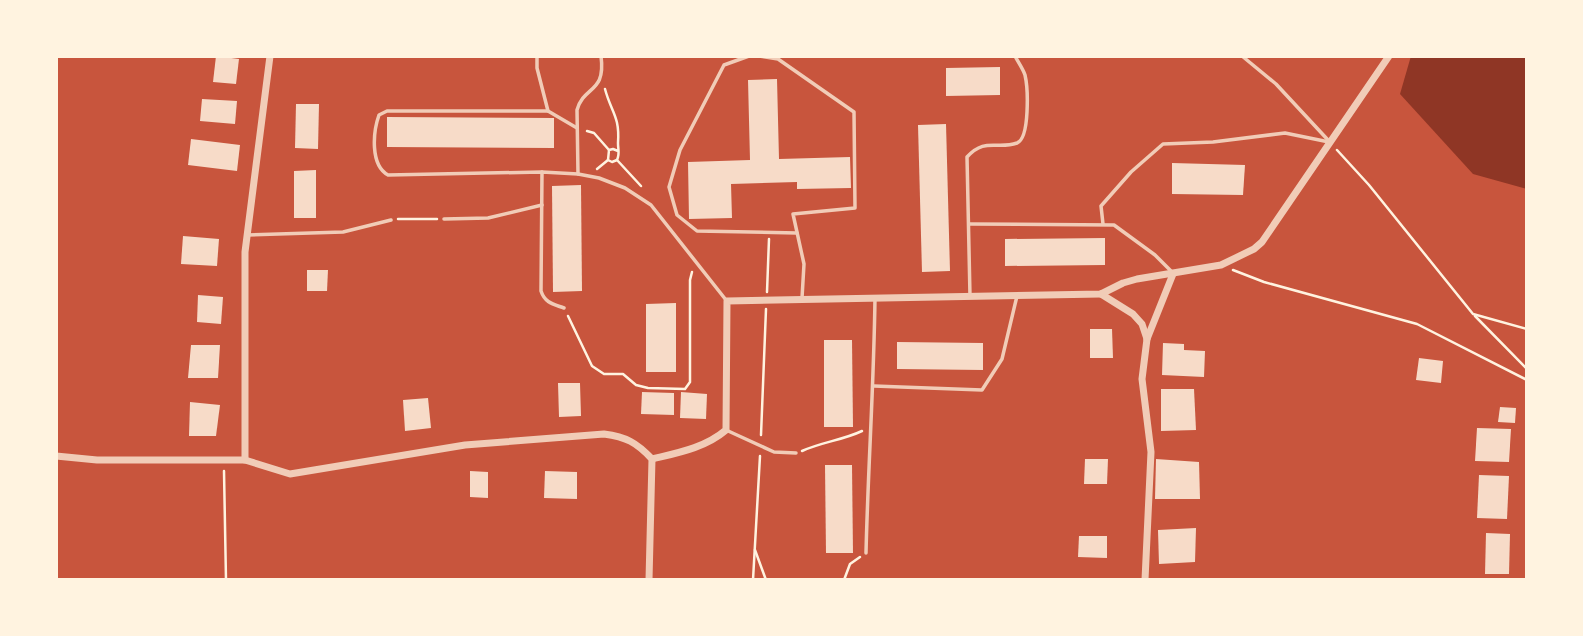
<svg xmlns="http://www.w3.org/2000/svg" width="1583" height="636" font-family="Montserrat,sans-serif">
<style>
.water{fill:#8f3625}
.building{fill:#f7dbc8}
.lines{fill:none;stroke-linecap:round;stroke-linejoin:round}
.path{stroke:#fff3e0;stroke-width:2.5}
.service{stroke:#f1ccb7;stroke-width:3.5}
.minor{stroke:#f1ccb7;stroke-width:7}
</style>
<rect width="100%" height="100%" fill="#c8553d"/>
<polygon class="water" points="1411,56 1527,56 1527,189 1473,174 1400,94"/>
<g class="building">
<polygon points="216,56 239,59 236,84 213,82"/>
<polygon points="1000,67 1000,95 946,96 946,68"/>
<polygon points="777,79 779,159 850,157 851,188 797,189 797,182 731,184 732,218 689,219 688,162 750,160 748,80"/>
<polygon points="202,99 237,101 235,124 200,121"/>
<polygon points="296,104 319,104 318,149 295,148"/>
<polygon points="387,117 554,118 554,148 387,147"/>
<polygon points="946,124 950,271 922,272 918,125"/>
<polygon points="191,139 240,145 237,171 188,165"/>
<polygon points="1172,163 1245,165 1243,195 1172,194"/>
<polygon points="316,170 316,218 294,218 294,171"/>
<polygon points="581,185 582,291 553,292 552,186"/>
<polygon points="183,236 219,239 217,266 181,264"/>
<polygon points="1105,238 1105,265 1005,266 1005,239"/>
<polygon points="307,270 328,270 327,291 307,291"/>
<polygon points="198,295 223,297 221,324 197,322"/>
<polygon points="676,303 676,372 646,372 646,304"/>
<polygon points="1090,329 1112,329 1113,358 1090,358"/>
<polygon points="824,340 852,340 853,427 824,427"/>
<polygon points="897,342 983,343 983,370 897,369"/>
<polygon points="1163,343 1184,344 1184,350 1205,351 1204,377 1162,375"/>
<polygon points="191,345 220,345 218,378 188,378"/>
<polygon points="1419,358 1443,361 1441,383 1416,380"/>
<polygon points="558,383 580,383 581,416 559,417"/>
<polygon points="1161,389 1194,389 1196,430 1161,431"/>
<polygon points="642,392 674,393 674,415 641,414"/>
<polygon points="681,392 707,394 706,419 680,418"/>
<polygon points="428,398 431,428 405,431 403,400"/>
<polygon points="190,402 220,405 216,436 189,436"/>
<polygon points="1500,407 1516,408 1515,423 1498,422"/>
<polygon points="1477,428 1511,429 1509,462 1475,461"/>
<polygon points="1085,459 1108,459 1107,484 1084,484"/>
<polygon points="1156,459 1199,462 1200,499 1155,499"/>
<polygon points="825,465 852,465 853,553 826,553"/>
<polygon points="470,471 488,472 488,498 470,497"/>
<polygon points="545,471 577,472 577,499 544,498"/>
<polygon points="1479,475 1509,476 1507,519 1477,518"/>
<polygon points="1196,528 1195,562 1159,564 1158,530"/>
<polygon points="1486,533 1510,534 1509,574 1485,574"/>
<polygon points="1079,536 1107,536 1107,558 1078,557"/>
</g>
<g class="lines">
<g class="path">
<path d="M605 89C611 112 620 116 618 143 618 150 620 154 617 160L612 162 608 160 609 150 613 149 618 151"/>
<polyline points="587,131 594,133 609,150"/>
<polyline points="1337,150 1369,185 1473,314 1527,329"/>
<polyline points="617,160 641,186"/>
<polyline points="597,169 608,160"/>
<polyline points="398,219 437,219"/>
<polyline points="1233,270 1264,282 1417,324 1527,380"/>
<polyline points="767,292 769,239"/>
<polyline points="568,316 592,366 604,374 623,374 636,385 648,388 685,389 690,382 690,280 692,272"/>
<polyline points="1475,316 1527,369"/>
<polyline points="761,435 766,309"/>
<path d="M802 451C822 442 843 440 862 431"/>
<polyline points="224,471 226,580"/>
<polyline points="755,550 766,580"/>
<polyline points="753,580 760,456"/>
<polyline points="844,580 850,564 860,557"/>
</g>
<g class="service">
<polyline points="537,56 537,68 548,111 577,128"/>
<polyline points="749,56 724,65 680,150 669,187 677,215 697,231 797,233"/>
<polyline points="759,56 778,59 854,112 855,208 793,214 804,264 802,298"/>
<polyline points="1242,56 1276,84 1328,140"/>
<path d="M548 111H387L379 115C373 132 370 165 388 175L542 172 578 174 599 178 625 188 651 205 726 300"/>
<path d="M542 172 541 291C545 303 553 304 564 308"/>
<path d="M578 174 577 110C584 85 606 94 601 56"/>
<polyline points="444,219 488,218 542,205"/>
<polyline points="969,224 1114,225 1155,255 1172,272"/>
<polyline points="1103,224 1101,206 1131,172 1163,144 1213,142 1285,133 1329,142"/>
<polyline points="247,235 343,232 391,220"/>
<path d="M970 296 967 157C985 137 997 150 1017 143 1030 138 1028 88 1025 75 1023 69 1018 62 1015 56"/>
<polyline points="874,386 982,390 1002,359 1017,296"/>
<polyline points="726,430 774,452 796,453"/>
<path d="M866 553C868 468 874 383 875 297"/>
</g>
<g class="minor">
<polyline points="1101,294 1133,314 1142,324 1147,339 1142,379 1151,452 1145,580"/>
<polyline points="1147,339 1173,274"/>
<path d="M56 456 97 460H245L290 474 465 445 604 434C626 437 636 442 652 459L649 580"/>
<path d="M652 459C677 453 705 448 726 430L727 301 1101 294 1123 283 1137 279 1221 265 1254 249 1262 242 1389 56"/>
<polyline points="245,460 245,252 270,56"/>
</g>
</g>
<rect width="1583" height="636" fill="none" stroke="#fff3e0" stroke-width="116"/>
</svg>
